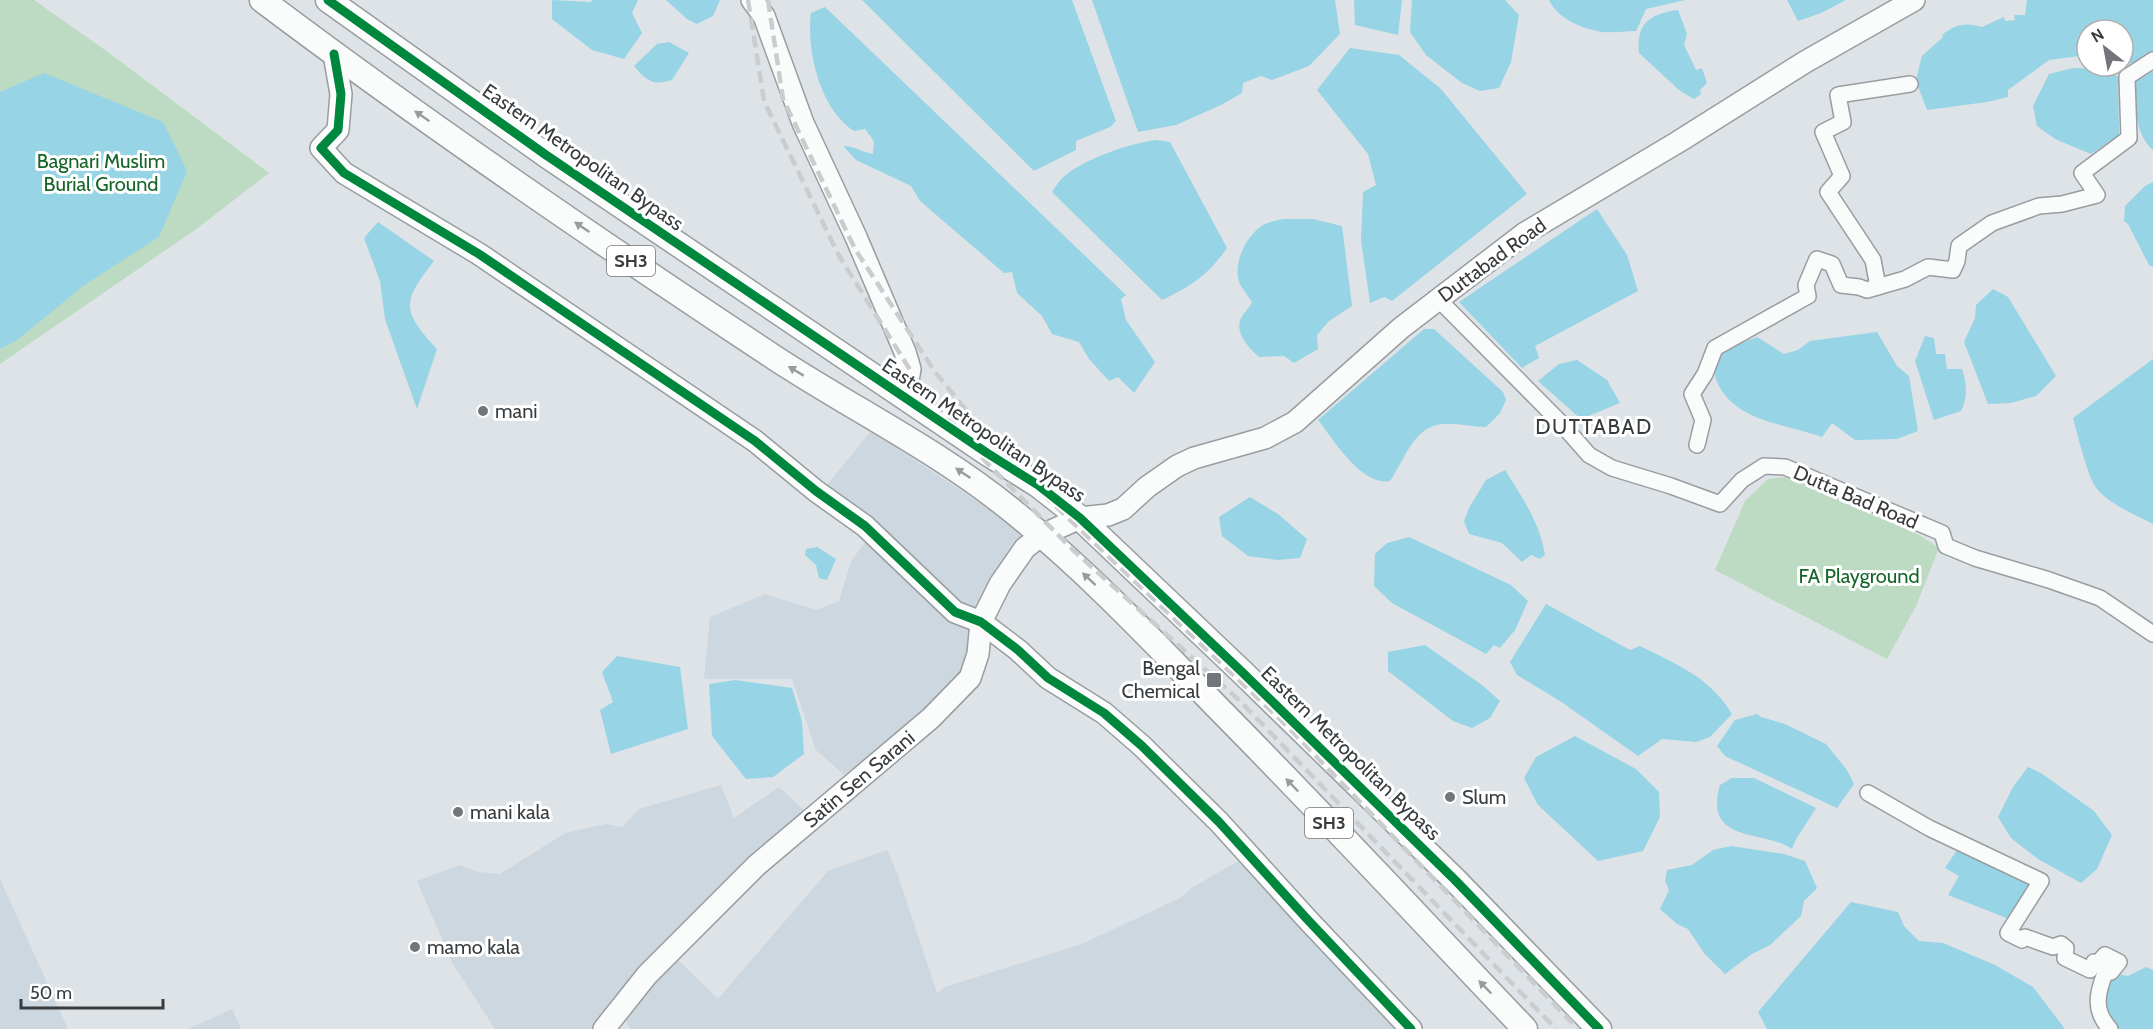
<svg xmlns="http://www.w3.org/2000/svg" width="2153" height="1029" font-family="Cabin,sans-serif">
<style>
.built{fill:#ccd7df}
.green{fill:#bcdbc2}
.water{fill:#96d4e6}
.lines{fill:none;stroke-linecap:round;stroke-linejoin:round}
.street-casing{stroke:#999da0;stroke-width:18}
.secondary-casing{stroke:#999da0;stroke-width:24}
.primary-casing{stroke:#999da0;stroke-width:27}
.street{stroke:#fafbfb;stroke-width:15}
.secondary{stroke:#fafbfb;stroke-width:21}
.primary{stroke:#fafbfb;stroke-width:24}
.rail{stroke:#caccce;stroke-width:4.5;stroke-dasharray:12 6;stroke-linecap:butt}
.cycleway-casing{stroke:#fff;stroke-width:13}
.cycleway{stroke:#00873e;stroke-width:9}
.oneway{fill:#999c9d}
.poi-dot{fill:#72767a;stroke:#fff;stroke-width:2}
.labels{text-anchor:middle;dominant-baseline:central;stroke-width:6;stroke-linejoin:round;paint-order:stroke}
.shield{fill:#fff;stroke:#747679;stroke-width:1.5}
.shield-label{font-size:18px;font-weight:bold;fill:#383c3f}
.street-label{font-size:20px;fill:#383c3f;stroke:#fff}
.park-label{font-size:20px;fill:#166629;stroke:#fff}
.poi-label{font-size:20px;fill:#383c3f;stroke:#fff;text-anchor:start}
.neighbourhood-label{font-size:21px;letter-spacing:1.5px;fill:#383c3f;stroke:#fff}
</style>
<rect width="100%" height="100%" fill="#dee3e7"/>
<g class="built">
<polygon points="871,431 1028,535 970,649 960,679 918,721 844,775 816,750 792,679 704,679 710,617 765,594 816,610 839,601 851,561 877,527 827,485"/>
<polygon points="721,785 734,818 779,787 806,812 627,984 594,1029 495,1029 453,964 417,881 459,865 478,872 500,874 565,833 606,824 622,827 639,809"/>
<polygon points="887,850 897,873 937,993 945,987 1082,944 1180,898 1193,887 1242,859 1404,1029 630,1029 626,1021 647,986 675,957 718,999 828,871"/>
<polygon points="0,879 68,1029 0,1029"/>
<polygon points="232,1009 241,1029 188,1029"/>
</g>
<g class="green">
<polygon points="0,0 34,0 105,50 269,173 195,230 0,364"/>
<polygon points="1785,477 1919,535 1939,548 1916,606 1887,659 1715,570 1745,501 1768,479"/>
</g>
<g class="water">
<polygon points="552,0 591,2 592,0 638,0 632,13 642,33 624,59 592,50 552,19"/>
<polygon points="666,0 720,0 713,16 697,24 687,19"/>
<polygon points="862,0 1072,0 1116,121 1110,127 1076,141 1076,150 1034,171"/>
<polygon points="1092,0 1335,0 1340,34 1309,66 1272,80 1261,76 1243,83 1242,93 1221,105 1176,125 1138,132"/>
<polygon points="1354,0 1402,0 1398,35 1355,25"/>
<polygon points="1412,0 1505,0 1519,15 1511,62 1499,88 1480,91 1462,83 1426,55 1410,32"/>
<path d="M1549 0H1685L1646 9 1636 31C1625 31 1613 33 1602 32 1581 28 1558 19 1549 0Z"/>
<polygon points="1787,0 1846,0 1821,13 1798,21"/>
<path d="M2027 0H2153V55L2133 64 2123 61V30H2087V55L2049 60 2008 90V97L1987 102 1927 110 1916 81 1919 67 1922 56 1943 37 1942 35C1955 24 1966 22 1982 27L2004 17 2005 21 2015 20 2014 15H2025Z"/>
<path d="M825 7 1126 295 1121 299 1126 320 1155 362 1134 393 1118 377 1109 381 1089 359 1079 342 1052 334 1042 316 1017 293 1012 272 1004 273 920 201 911 186 856 160 843 146C855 146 861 152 873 154L874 141 865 129 854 131C820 110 806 50 811 13Z"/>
<path d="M1678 10 1687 34 1684 45 1696 70 1702 68 1707 83 1700 90 1701 94 1694 99 1679 90 1639 53C1636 23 1650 14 1678 10Z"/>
<path d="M669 42 689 53 672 80C652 86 647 81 634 66L657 44Z"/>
<polygon points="1350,48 1399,55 1441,89 1527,194 1392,301 1384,297 1370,303 1361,240 1363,192 1376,185 1368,154 1317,90"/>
<polygon points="2073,68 2102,69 2118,76 2119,135 2091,154 2055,139 2037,126 2033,106 2049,74"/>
<path d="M2153 71V150C2134 133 2136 106 2135 82Z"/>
<polygon points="44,73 163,122 187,171 159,237 83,286 17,340 0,349 0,92"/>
<path d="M1156 140 1170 142 1227 248C1207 276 1193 285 1162 300L1052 192C1056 186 1061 178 1067 174 1090 157 1128 144 1156 140Z"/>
<polygon points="2153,182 2153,267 2149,265 2128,224 2124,221 2125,206 2145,186"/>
<polygon points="1597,209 1627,255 1638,291 1535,346 1539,358 1522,368 1459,302"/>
<path d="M1284 219H1313L1342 226 1352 306 1329 321 1317 335 1318 349 1294 363 1284 356 1259 357C1249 348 1234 333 1241 318 1244 312 1249 309 1252 302 1248 296 1244 291 1241 286 1230 266 1247 233 1265 224 1271 221 1278 220 1284 219Z"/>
<path d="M378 222 434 261C402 302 401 310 437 349L417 409 385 319 380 281 364 238Z"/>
<polygon points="1993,289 2008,297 2056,376 2036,396 2011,403 1988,404 1964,342 1975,318 1976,305"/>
<path d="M1424 329H1434L1503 392 1506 400 1500 413 1486 427C1472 427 1457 423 1443 424 1413 426 1405 460 1390 481 1361 486 1334 440 1318 420Z"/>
<path d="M1877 332 1897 366 1909 376 1918 431 1897 439 1855 440 1832 423 1822 437C1785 423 1736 423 1717 382 1714 375 1713 366 1712 359L1733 346 1757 337 1784 354 1798 350 1810 341Z"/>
<path d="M1925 336 1934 338 1936 354H1945L1947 369H1962C1967 385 1968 397 1961 411L1934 420 1915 361Z"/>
<path d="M2153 359V524C2136 515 2109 504 2097 489 2088 478 2077 433 2073 418Z"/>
<polygon points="1577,360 1607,380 1620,403 1581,419 1538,381 1559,364"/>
<path d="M1505 470C1522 497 1540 523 1545 555L1540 559 1531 555 1522 562 1502 543 1469 534 1464 521 1470 506 1486 480Z"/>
<polygon points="1250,497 1278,514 1307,539 1300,558 1277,560 1248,556 1222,536 1219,517"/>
<polygon points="1409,537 1511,585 1528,601 1515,630 1500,648 1494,645 1486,654 1392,603 1374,586 1375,554 1387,543"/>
<polygon points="817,547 836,559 827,580 819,578 816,565 805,555 806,549"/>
<path d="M1546 604 1630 650 1640 646C1676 664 1710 677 1732 714L1710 737 1696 742 1662 739 1638 756 1560 701 1517 675 1510 662Z"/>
<polygon points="1425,645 1482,685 1500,701 1490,718 1472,728 1453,721 1388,671 1388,652"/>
<polygon points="617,656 680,667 688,729 611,754 600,710 613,702 602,672"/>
<polygon points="735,680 792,688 802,721 804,754 773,777 746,779 712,736 709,684"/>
<polygon points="1757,714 1761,717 1785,724 1826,744 1847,770 1854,784 1837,808 1725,756 1717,746 1735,720"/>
<polygon points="1575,736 1636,769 1659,792 1660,817 1643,851 1598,861 1538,805 1524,778 1536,757"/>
<polygon points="2028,767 2041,773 2094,811 2112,835 2097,869 2081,883 2038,859 2011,838 1998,817 2013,787"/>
<path d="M1732 778H1754L1816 808 1795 841 1792 849C1762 829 1703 844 1720 785Z"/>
<polygon points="1731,846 1784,854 1805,861 1817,888 1804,901 1801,916 1770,945 1752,954 1725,974 1704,953 1688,929 1677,924 1660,909 1669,890 1665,881 1667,870 1692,865 1713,850"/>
<polygon points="1959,847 2036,883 2014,921 1948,895 1959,876 1945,868"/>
<polygon points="1851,902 1898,912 1904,926 1919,941 1943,943 1995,965 2033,987 2065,1029 1767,1029 1758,1012"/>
<polygon points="2146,967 2153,970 2153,1029 2112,1029 2099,998 2108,973 2128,976"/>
</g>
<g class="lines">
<defs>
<g id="street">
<polyline points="1878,287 1873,260 1828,192 1842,176 1823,132 1843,122 1838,95 1910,84"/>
<polyline points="1438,299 1560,422 1589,455 1612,468 1671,486 1720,504 1742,480 1764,466 1785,467 1942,533 1946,546 1975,558 2049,580 2100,598 2153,634"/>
<polyline points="1697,445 1703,420 1692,394 1705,374 1715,348 1808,296 1806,285 1817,259 1832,264 1841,285 1859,287 1867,290 1905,279 1928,267 1953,270 1957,261 1959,246 1992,223 2039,206 2062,204 2097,195 2082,173 2129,138 2127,77 2153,60"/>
<path d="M1868 793 1929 828 2041 881 2008 933 2022 940 2025 937 2053 947 2061 944 2066 948 2065 958 2090 970 2094 962 2098 963 2105 955 2119 962 2111 972 2105 973C2097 994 2093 1010 2110 1029"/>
</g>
<g id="secondary">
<polyline points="752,0 764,16 803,123 856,237 905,352 910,369 905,398"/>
<polyline points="334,54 341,94 338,130 321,148 344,173 479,254 755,441 816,491 865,526 955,612 981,622 1018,650 1048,678 1104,713 1142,746 1219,822 1307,919 1411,1029"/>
<polyline points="604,1029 647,975 757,865 931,718 970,678 978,654 981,622 1000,584 1025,548 1042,535 1080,518 1108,515 1123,509 1147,487 1177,466 1194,458 1265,438 1295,422 1401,328 1525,233 1678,142 1805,62 1914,0"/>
</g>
<g id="primary">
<path d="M262 0C428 125 601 243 775 358 853 409 937 450 1010 509 1085 569 1151 639 1218 708 1322 813 1423 922 1525 1029"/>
<polyline points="328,0 546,155 987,453 1038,485 1080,518 1242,672 1455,880 1599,1029"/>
</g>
</defs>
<use href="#street" class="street-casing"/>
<use href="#secondary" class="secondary-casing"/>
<use href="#primary" class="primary-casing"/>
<use href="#street" class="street"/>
<use href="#secondary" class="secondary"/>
<use href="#primary" class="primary"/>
<g class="rail">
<polyline points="748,0 764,101 838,254 917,381 987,463 1073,550 1239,700 1556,1029"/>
<polyline points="768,0 783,99 855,249 935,372 1008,461 1286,725 1578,1029"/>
</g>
<defs>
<g id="cycleway">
<polyline points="328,0 546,155 987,453 1038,485 1080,518 1242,672 1455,880 1599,1029"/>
<polyline points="334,54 341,94 338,130 321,148 344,173 479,254 755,441 816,491 865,526 955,612 981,622 1018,650 1048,678 1104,713 1142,746 1219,822 1307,919 1411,1029"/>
</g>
</defs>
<use href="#cycleway" class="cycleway-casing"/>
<use href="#cycleway" class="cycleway"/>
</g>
<defs><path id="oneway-solid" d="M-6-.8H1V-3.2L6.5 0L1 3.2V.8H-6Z" transform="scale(1.5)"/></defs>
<g class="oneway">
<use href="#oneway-solid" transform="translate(422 116) rotate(-145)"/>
<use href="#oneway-solid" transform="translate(582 227) rotate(-146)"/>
<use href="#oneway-solid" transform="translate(796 371) rotate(-149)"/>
<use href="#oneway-solid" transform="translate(963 473) rotate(-146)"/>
<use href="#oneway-solid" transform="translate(1089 579) rotate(-137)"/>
<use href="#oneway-solid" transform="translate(1292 785) rotate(-134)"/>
<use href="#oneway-solid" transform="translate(1485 987) rotate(-134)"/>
</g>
<g class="poi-dot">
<circle cx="483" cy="411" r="6"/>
<rect x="1206" y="672" width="16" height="16" rx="3"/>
<circle cx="1450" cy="797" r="6"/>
<circle cx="458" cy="812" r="6"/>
<circle cx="415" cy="947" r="6"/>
</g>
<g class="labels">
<g class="shield">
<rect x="607" y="246" width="48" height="30" rx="4.5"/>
<rect x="1305" y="808" width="48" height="30" rx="4.5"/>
</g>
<g class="shield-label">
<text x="631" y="261">SH3</text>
<text x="1329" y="823">SH3</text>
</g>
<g class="street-label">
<text transform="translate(583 157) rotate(35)">Eastern Metropolitan Bypass</text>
<text transform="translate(1492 260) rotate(-36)">Duttabad Road</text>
<text transform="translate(984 430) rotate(34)">Eastern Metropolitan Bypass</text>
<text transform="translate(1856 497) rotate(23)">Dutta Bad Road</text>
<text transform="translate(1351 753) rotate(44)">Eastern Metropolitan Bypass</text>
<text transform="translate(859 779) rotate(-40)">Satin Sen Sarani</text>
</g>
<g class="park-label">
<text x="101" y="161">Bagnari Muslim<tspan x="101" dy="23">Burial Ground</tspan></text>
<text x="1859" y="576">FA Playground</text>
</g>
<g class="poi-label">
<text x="495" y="411">mani</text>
<text x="1200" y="668" text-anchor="end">Bengal<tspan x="1200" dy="23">Chemical</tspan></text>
<text x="1462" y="797">Slum</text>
<text x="470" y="812">mani kala</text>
<text x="427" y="947">mamo kala</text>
</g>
<g class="neighbourhood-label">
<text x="1594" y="426">DUTTABAD</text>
</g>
</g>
<g transform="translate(2105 48) rotate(329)"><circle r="28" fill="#ffffff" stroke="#afb1b2" stroke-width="1.5"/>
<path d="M0-4.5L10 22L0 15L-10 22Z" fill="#72767a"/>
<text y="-9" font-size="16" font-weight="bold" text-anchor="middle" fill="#383c3f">N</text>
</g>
<path d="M21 999v9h142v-9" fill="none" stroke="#383c3f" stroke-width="3"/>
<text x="30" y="999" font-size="18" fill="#383c3f" stroke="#ffffff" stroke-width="4.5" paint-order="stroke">50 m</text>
</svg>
